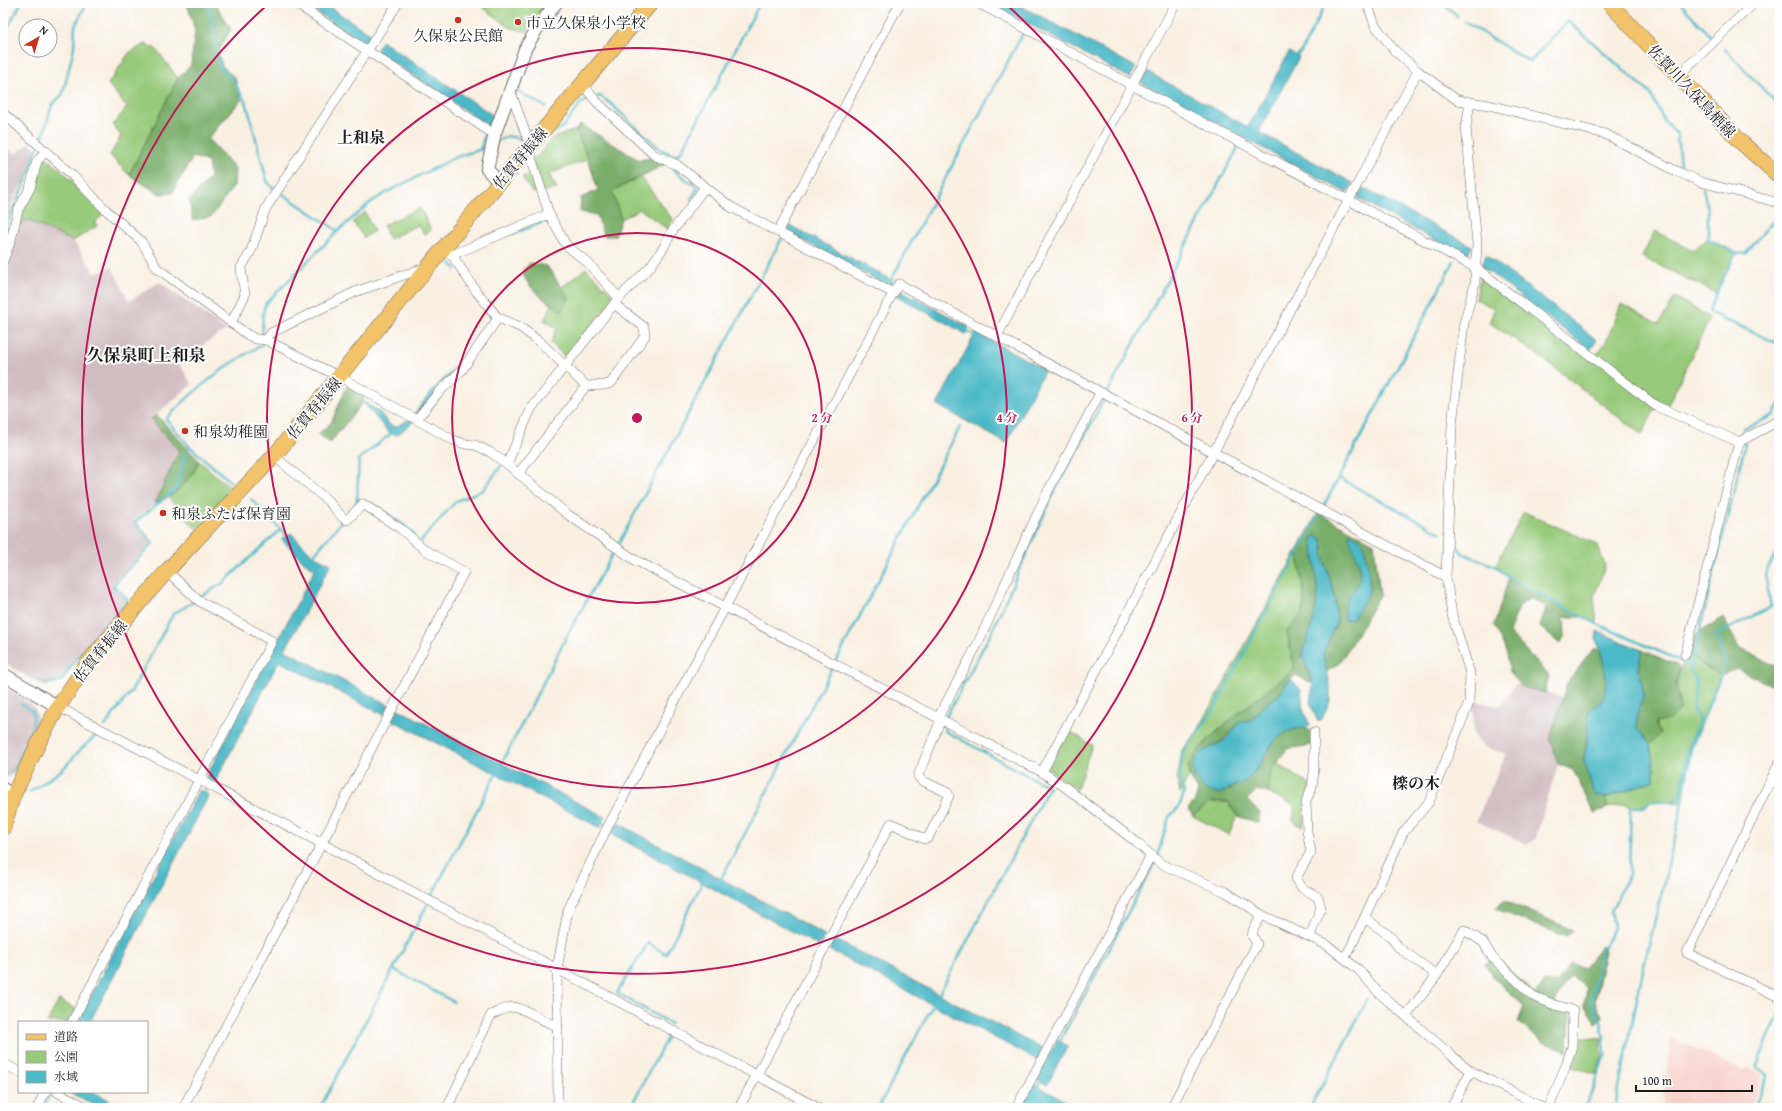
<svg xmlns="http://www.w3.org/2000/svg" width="1782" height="1111" font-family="'Gentium Book Plus','Noto Serif JP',serif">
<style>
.built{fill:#f7d0ca}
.industrial{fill:#d2bec2}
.green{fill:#97ca7a;stroke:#5a734b}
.forest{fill:#79ae6a;stroke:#4a6543;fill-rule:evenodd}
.water{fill:#4cb9c7;stroke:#346a72}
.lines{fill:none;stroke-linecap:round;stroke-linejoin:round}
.stream{stroke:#4cb9c7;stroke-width:2.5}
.minor-casing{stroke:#696661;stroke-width:10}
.tertiary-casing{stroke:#696661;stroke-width:14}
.primary-casing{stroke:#696661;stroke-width:16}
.minor{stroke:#fff;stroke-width:9}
.tertiary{stroke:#fff;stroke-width:12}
.primary{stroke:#f2c36a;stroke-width:15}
.ring{fill:none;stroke:#c2185b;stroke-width:2}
.poi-dot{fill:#c8321e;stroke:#fff;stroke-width:1.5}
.labels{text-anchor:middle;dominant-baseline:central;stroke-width:4;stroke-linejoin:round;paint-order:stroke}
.poi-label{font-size:15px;fill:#1c1c1c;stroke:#fff;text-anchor:start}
.street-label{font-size:15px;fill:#1c1c1c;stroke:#fff}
.neighbourhood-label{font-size:16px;font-weight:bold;fill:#1c1c1c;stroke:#fff}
.quarter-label{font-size:17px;font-weight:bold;fill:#1c1c1c;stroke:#fff}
.centre{fill:#c2185b;stroke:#fff;stroke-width:2}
.ring-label{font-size:12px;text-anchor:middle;font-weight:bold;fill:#c2185b;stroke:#fff;stroke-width:4;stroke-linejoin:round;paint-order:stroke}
</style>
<rect width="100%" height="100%" fill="#fff"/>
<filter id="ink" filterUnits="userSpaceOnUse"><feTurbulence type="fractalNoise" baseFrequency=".025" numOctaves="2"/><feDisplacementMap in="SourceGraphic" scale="8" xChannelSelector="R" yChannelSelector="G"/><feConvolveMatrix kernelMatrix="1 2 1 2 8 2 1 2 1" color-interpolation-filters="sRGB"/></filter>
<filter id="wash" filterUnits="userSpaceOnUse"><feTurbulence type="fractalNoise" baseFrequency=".012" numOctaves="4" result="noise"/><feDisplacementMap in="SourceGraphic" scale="16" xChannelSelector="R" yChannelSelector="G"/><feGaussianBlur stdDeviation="0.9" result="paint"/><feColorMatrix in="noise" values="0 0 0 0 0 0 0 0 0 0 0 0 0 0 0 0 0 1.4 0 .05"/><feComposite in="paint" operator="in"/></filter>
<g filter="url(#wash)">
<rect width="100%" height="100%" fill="#f9f0e2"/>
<polygon class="built" points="1671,1038 1743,1070 1749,1068 1763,1076 1750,1108 1662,1108"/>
<g class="industrial">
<polygon points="30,143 35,148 24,182 15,195 4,227 3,242 3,146 16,154"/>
<polygon points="27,220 73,241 95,273 112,267 129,301 160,282 226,330 177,361 192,384 151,419 179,451 155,503 133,521 151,543 111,584 129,602 81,654 63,681 45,687 3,662 3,272 20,225"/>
<polygon points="1515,684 1563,697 1550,739 1558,764 1535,840 1527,844 1476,821 1506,754 1482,746 1474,736 1473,701 1500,706"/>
<polygon points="3,686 34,706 40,722 15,773 3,780"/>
</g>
<g class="green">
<polygon points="477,3 546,3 527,32 509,27"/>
<polygon points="145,44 156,49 178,78 129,175 110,155 121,136 113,125 127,107 108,84 129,53"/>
<polygon points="576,130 588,159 549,174 557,189 532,193 522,177 533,173 534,158 539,155 552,138"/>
<polygon points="46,157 74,182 104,214 95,222 97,226 73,241 27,220 20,225 21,210 41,160"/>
<polygon points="641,177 673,220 667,229 640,209 621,219 612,191"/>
<polygon points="420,208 431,230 424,234 418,225 389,239 383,225"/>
<polygon points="365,212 374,231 364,238 353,222"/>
<polygon points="1655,231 1692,250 1708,239 1736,253 1716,293 1642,257"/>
<polygon points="586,268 615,297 565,357 551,343 557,328 544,320 552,305 562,310 569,298 561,288"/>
<polygon points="1480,277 1592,361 1606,342 1621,304 1659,324 1675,297 1710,318 1668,405 1655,409 1642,435 1538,355 1490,323 1494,308 1476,299"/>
<polygon points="199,461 233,490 196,529 169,498 191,477"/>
<polygon points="1524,512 1598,545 1605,566 1594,597 1597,624 1509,578 1495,566"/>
<polygon points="1297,551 1304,591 1303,613 1287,631 1294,670 1216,732 1200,748 1189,765 1189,777 1180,793 1177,780 1182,750 1197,732"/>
<path d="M1689 656 1721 676 1691 749 1683 803 1651 801C1643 807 1635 810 1626 804L1607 808 1606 798 1654 780V770L1650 744 1660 733 1655 723 1680 710C1677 687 1672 675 1689 656Z"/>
<polygon points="1068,730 1092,745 1077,789 1047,768"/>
<polygon points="1277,763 1310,785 1303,827 1293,821 1294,805 1268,793 1271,772"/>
<polygon points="1210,802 1228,802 1237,816 1229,835 1193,816"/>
<polygon points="59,1000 76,1009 69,1022 47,1022"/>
<polygon points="1576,1036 1601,1039 1602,1056 1596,1074 1570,1065"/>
</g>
<g class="forest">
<polygon points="187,3 215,3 231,29 218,52 222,66 235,78 241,100 208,139 235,168 234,186 211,217 193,220 189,201 210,177 208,162 193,157 172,193 160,194 129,175 178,78 191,65 195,31"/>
<polygon points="580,124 639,160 650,158 666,164 612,191 621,219 615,236 604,236 597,215 580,212 581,198 598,190 588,159 576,130"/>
<path d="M530 263 547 266 569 298 562 311C546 302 527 288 522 271Z"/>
<polygon points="348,383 364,392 363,402 330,443 318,434 331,423"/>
<path d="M157 415 199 461C190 481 176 496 155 503L179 451 151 419Z"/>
<path d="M1318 513 1374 543 1380 595 1339 664 1327 671 1323 654 1337 621 1334 593 1324 560 1322 539H1312L1318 593 1314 618 1302 655 1313 684 1296 675 1287 682 1279 695 1262 706 1252 720 1240 722 1222 741 1211 746 1223 792C1230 788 1242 784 1248 779 1264 766 1272 728 1298 728 1304 728 1307 728 1312 732L1311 745 1287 749 1271 772 1268 793 1257 790 1247 800 1260 813 1259 823 1237 816 1228 802H1210L1193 816 1188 809 1195 801 1198 790C1193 782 1186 775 1189 765 1197 741 1271 688 1294 670L1287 631 1303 613 1304 591 1297 551ZM1349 537 1369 574V592L1353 619 1345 620 1349 595C1351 593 1356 590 1358 586 1365 571 1356 551 1349 537Z"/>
<polygon points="1509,578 1583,617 1564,617 1565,635 1560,644 1540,627 1546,607 1531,598 1520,605 1509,632 1549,676 1545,693 1522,687 1510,672 1507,654 1494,625"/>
<polygon points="1723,617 1739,648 1779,668 1779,689 1737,669 1721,676 1689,656 1695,635"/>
<polygon points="1594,648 1601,651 1607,681 1603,700 1590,709 1588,715 1587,741 1584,760 1594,794 1606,798 1607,808 1594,813 1573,770 1558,764 1550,739 1567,683"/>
<polygon points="1642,650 1679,666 1676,685 1680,710 1670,720 1655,723 1660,734 1650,744 1637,728 1637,715 1644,694 1638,668"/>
<polygon points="1504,900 1572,930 1566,937 1496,909"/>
<polygon points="1601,946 1605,950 1595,1002 1603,1018 1596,1023 1584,1005 1587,988 1571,976 1563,985 1553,1008 1571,1012 1567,1052 1543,1042 1518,1022 1524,1006 1493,977 1485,964 1495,957 1535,994 1544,982 1557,983 1571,963 1584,968"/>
</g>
<g class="water">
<polygon points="303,3 324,3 373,36 367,46"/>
<polygon points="989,3 1015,3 1136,67 1130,78"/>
<polygon points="382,41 494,116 490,127 376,51"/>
<polygon points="1289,52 1299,57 1259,132 1353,183 1347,193 1140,82 1146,71 1248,127"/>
<polygon points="1363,188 1472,246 1466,257 1357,198"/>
<polygon points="787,224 894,281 890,287 784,230"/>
<polygon points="1486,255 1597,340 1590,350 1481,266"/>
<polygon points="901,290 969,327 966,334 897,296"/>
<polygon points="976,332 1045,370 1006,443 937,405"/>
<polygon points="476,346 413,422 397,435 390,434 363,402 379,411 389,424 395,427 410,419 430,393"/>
<polygon points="291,533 313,555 331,564 285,650 389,705 384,715 279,661 215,782 206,777 315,569 304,562 281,539"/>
<path d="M1349 533 1357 537 1364 545 1369 574V592L1353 619 1345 620C1345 616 1344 609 1345 605 1347 592 1358 592 1360 575 1362 561 1348 542 1349 533Z"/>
<polygon points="1316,535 1322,539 1324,560 1334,593 1337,621 1323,654 1330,685 1330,701 1322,719 1318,722 1310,703 1313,684 1302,655 1314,618 1318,593 1312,539"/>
<polygon points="1597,631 1642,650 1638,668 1644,694 1637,715 1637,728 1650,744 1654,770 1654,780 1606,798 1594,794 1584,760 1587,741 1588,715 1590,709 1603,700 1607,681 1601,651 1596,640"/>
<path d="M1291 679 1301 690 1303 710 1310 725 1307 728C1269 728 1270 757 1248 779 1243 784 1233 786 1227 790 1211 801 1190 781 1194 764 1198 750 1211 748 1222 742 1229 737 1235 728 1240 721L1252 720 1262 706 1279 695 1287 682Z"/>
<polygon points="398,709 605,817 600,828 392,720"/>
<polygon points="199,790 209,795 90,1022 77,1022"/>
<polygon points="618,823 825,935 819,946 612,834"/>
<polygon points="834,939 1043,1049 1037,1060 829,950"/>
<polygon points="1057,1040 1068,1046 1047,1085 1036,1079"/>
<polygon points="1034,1084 1078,1108 1050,1108 1039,1102 1036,1108 1021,1108"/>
<polygon points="69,1092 94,1092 124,1108 100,1108"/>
</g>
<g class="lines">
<g class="stream">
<polyline points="207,3 214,27 216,54 220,67 234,81 247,105 267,181 272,187 338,231"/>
<polyline points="1442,3 1457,16"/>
<polyline points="1680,3 1711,36"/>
<polyline points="1023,7 1025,3"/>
<polyline points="1465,22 1530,62 1568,21 1650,93 1664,121 1677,134 1680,166 1701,177"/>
<polyline points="3,36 21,3"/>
<polyline points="1725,49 1779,106"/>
<polyline points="1294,57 1301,52 1326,3"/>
<polyline points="523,73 517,91 546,107"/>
<polyline points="554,133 564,126 581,103 600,96 610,103 661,150 676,156 681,152 760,3"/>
<polyline points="41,142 52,105 63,94 74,47 75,26 87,3"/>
<polyline points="496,142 508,136 521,139"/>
<polyline points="480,150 485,133"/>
<polyline points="1775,159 1779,155"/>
<polyline points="673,166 676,172 698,188 691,199"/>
<polyline points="1703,188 1708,211 1708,239 1736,253"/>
<polyline points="1779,214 1745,254 1736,253 1716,293 1709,312 1779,344"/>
<polyline points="513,234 548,220"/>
<path d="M7 241C6 217 16 203 25 183 30 172 33 159 37 148"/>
<polygon points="1454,261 1323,507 1339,478"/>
<polyline points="451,263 456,269"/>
<polyline points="891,280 1023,33"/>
<polyline points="487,311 493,320"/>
<polyline points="965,330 974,335"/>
<polyline points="262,337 263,312 266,303 338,231 371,202 391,190 456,157 488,147"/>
<polyline points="1339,478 1441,533"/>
<path d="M232 483 189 446 166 419C194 390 226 364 262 345V342"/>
<polyline points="251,499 288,537"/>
<path d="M357 499C379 506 398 519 415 535"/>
<polyline points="355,507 357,499 359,459 392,433"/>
<polyline points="1453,538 1462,553 1495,566 1509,578 1597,624 1692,666"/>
<polyline points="421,541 456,501 483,490 501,466"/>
<polyline points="619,543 782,238"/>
<polyline points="312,557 342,521"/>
<polyline points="199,598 223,583 281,529"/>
<polyline points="836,661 960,427"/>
<polyline points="37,679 47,684 62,680 80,654 128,600 113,585 153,543 135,522 175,490 186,453"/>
<polyline points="946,720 947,715 992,631 1051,499 1243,138 1246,137"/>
<polyline points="105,726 132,690 173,614 195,601"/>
<polyline points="502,763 569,632 613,553"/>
<polyline points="3,776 14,770 33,726 33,711 21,704"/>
<polyline points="30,792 62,770 81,749 99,733"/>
<polyline points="203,795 212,777"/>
<polyline points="600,822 617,831"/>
<polyline points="1157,857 1169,817 1179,807 1184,793 1180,778 1182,754 1213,711 1319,514"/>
<polyline points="721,879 832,668"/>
<polyline points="431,897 496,774"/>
<polyline points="393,969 454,1002"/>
<polyline points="938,996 1049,787 945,731 946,725"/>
<polyline points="671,1024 617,993 648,943 666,954 702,883"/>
<polyline points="1059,1043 1155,862"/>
<polyline points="1037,1090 1042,1080"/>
<polyline points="43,1108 50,1094"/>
<polyline points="320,1108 427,905"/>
<polyline points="630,1108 669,1034"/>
<polyline points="878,1108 933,1005"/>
<polyline points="1310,1108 1368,999"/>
<polyline points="1583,1108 1588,1102 1605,1054 1602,1024 1591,1002 1601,950 1606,944 1614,925 1611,911 1629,874 1631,807 1644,807 1651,801 1671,802 1680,798 1688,749 1699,719 1693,710 1696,679 1690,670 1745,445 1741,434 1744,428 1773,416 1779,403"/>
<polyline points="1615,1108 1643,970 1683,803 1691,749 1726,662 1716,635 1771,607 1765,574 1779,547"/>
<polyline points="1754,1108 1768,1075 1756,1067 1779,1015"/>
</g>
</g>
</g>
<g filter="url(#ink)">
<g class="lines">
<defs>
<g id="minor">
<polyline points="295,3 489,131 495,133"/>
<polyline points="978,3 1476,268 1656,406 1739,442"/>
<polyline points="1367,3 1375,25 1394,50 1418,71 1457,100 1489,105 1605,134 1678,172 1701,182 1779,203"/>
<polyline points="1678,76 1754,3"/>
<polyline points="582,84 597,102 654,155 677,165 731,207 893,293"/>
<polyline points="511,92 530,146 532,160 549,214 566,245 588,263 619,298"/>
<polyline points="3,113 72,175 105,209 141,241 157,268 248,335 256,339 266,340 340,377 453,440 465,444 475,445 490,452 507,464 567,514 635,560 1042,772 1065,787 1136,842 1161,864 1226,892 1262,915 1327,945 1359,970 1379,993 1452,1056 1471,1071 1544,1108"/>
<polyline points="778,231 900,3"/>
<polyline points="442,250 452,255 476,291 498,318 520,327 540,342 586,386 605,385 611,383 645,336 644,327 614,304"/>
<polyline points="452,255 549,214"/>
<polyline points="3,261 11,240 18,210 30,188 37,161 46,151"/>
<polyline points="231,323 245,295 241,268 251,251 266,208 398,3"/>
<polyline points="997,336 1176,3"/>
<polyline points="266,340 271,333 355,292 427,267"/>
<polyline points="417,419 438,393 462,370 498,318"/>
<polyline points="507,464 531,409 619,298 650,267 664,247 671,233 705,187"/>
<polyline points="518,474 586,386"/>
<polyline points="1685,655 1739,442 1778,421 1779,419"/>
<polyline points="58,707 321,843 818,1108"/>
<polyline points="1779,763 1687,953 1779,997"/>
<polyline points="1042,772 1418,71"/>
<polyline points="1770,782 1779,786"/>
<polyline points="1365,918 1390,936 1399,948 1437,975"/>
<polyline points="1310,936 1321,908 1318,897 1302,888 1296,878 1311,852 1307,831 1306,801 1312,787 1314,772 1314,732"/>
<polyline points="1344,958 1350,949 1403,833 1429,802 1469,703 1470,673 1452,615 1446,577 1452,425 1464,323 1475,283 1477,244 1466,127 1470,102"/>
<polyline points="1406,1016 1437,975 1464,930 1483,942 1492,957 1533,996 1555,1005 1573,1010 1572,1046 1566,1065 1549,1108"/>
<polyline points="72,1022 272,641 199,601 167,571"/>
<polyline points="3,1063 19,1072"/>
<polyline points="57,1092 88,1108"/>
<polyline points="37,1108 45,1092"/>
<polyline points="183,1108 464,572 425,550 401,529 363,504 347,520 343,518 327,500 274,456"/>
<path d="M447 1108 491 1015C497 1012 507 1007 513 1007 529 1009 542 1022 558 1026"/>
<polyline points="558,1108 557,969 568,910 607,828 893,293 899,284 1446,577"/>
<polyline points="739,1108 891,823 924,839 928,838 949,796 948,793 921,780 918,776 939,724 939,716 977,645 1046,495 1100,393"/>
<polyline points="1016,1108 1151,855"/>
<polyline points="1171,1108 1257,944 1252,935 1254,928 1262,915"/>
<polyline points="1451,1108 1471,1071"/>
</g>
<g id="tertiary">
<polyline points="499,183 487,169 495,133 525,49 538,27 556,3"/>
<polyline points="3,674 58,707"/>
<polyline points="3,789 13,796"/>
</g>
<g id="primary">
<polyline points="1609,3 1742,143 1779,176"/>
<polyline points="3,828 13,796 40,740 58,707 89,661 167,571 274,456 442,250 651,3"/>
</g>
</defs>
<use href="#minor" class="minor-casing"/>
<use href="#tertiary" class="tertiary-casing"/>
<use href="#primary" class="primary-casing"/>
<use href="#minor" class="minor"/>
<use href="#tertiary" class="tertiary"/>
<use href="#primary" class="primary"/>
</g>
</g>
<g class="ring">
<circle cx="637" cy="418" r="185"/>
<circle cx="637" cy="418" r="370"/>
<path d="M1008 6A555 555 0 1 1 266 6"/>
</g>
<g class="poi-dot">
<circle cx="458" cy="20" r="4"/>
<circle cx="518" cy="22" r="4"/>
<circle cx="185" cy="431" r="4"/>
<circle cx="163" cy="513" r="4"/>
</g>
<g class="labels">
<g class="poi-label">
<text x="526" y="22">市立久保泉小学校</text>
<text x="458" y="35" text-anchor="middle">久保泉公民館</text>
<text x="193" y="431">和泉幼稚園</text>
<text x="171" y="513">和泉ふたば保育園</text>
</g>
<g class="street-label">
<text transform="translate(1692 91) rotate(47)">佐賀川久保鳥栖線</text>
<text transform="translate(520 158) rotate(-50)">佐賀脊振線</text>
<text transform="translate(314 408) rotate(-50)">佐賀脊振線</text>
<text transform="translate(100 651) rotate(-51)">佐賀脊振線</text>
</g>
<g class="neighbourhood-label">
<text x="361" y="137">上和泉</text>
<text x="1416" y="783">檪の木</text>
</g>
<g class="quarter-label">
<text x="146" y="354">久保泉町上和泉</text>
</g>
</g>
<circle cx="637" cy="418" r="6" class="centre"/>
<g class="ring-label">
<text x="822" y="422">2 分</text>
<text x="1007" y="422">4 分</text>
<text x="1192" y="422">6 分</text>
</g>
<rect width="1782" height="1111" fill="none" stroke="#fff" stroke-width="16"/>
<rect x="18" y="1021" width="130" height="72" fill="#ffffff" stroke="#a4a4a4"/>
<rect x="26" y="1034" width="20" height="6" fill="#f2c36a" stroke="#a4a4a4"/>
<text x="54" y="1041" font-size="12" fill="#1c1c1c">道路</text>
<rect x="26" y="1051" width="20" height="12" fill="#97ca7a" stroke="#a4a4a4"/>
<text x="54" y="1061" font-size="12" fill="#1c1c1c">公園</text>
<rect x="26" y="1071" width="20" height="12" fill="#4cb9c7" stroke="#a4a4a4"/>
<text x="54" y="1081" font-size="12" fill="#1c1c1c">水域</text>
<g transform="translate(38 38) rotate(38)"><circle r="19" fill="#ffffff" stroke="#a4a4a4"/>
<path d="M0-3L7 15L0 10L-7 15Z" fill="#c8321e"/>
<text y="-6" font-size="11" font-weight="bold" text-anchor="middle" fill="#1c1c1c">N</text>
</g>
<path d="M1636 1085v6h116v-6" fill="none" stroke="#1c1c1c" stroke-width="2"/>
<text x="1642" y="1085" font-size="12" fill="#1c1c1c" stroke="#ffffff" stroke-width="3" paint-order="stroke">100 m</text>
</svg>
